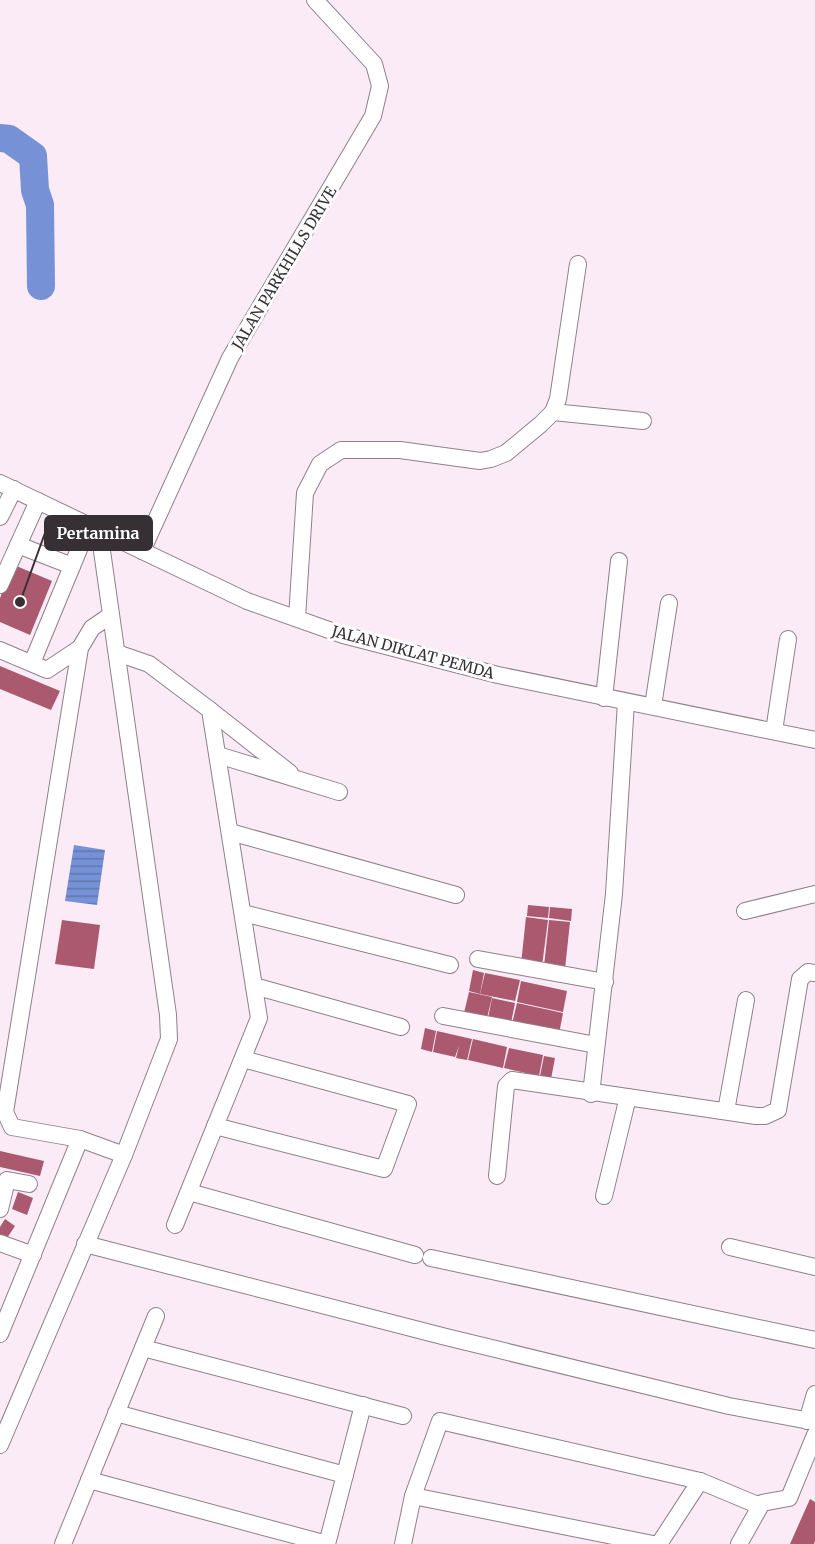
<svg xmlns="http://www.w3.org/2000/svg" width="815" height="1544" font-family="Merriweather,serif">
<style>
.water{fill:url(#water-rules)}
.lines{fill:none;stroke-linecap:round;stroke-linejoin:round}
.river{stroke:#7791d7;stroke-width:28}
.building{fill:#aa596f}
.minor-casing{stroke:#8e808b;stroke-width:18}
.minor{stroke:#fff;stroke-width:16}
.labels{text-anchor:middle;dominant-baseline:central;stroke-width:6;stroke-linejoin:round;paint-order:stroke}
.street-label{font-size:15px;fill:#363035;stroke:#fdfdfd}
.leader{fill:none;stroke:#363035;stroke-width:2}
.callout-dot{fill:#363035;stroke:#fdfdfd;stroke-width:2}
.callout{fill:#363035;stroke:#363035;stroke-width:2}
.callout-label{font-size:16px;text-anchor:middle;font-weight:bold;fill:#fff}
</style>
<defs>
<pattern id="water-rules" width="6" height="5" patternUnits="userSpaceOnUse" patternTransform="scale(1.5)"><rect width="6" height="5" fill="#7791d7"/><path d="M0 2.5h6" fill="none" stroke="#6277af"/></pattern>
</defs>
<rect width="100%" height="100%" fill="#faebf7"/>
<polygon class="water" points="74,845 105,850 97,905 65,901"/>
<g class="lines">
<polyline class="river" points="0,138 9,139 33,156 35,190 40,205 41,286"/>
</g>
<g class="building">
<polygon points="14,565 52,581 30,635 0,622 0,598"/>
<polygon points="0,666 60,691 51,710 0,689"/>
<polygon points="528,905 549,907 548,918 527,916"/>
<polygon points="550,907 572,909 571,921 549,918"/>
<polygon points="526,917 548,920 542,966 521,964"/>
<polygon points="62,920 100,925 94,969 55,964"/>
<polygon points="549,920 570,922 565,969 544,966"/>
<polygon points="473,970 484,973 480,994 469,991"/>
<polygon points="485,973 520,980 515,1001 480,994"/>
<polygon points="521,981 567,991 563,1012 517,1002"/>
<polygon points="469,992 492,997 487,1018 464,1013"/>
<polygon points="492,998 515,1003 511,1023 488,1018"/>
<polygon points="517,1003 563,1013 559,1034 512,1024"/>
<polygon points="425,1028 436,1031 432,1052 421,1049"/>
<polygon points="437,1031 472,1039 467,1060 456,1058 459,1046 455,1057 433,1052"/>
<polygon points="473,1039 507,1047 503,1068 468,1060"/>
<polygon points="509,1048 543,1055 539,1076 504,1068"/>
<polygon points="544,1056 555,1058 551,1079 540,1076"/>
<polygon points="0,1151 44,1161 40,1176 0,1167"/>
<polygon points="18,1192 33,1198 27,1215 12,1209"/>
<polygon points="5,1219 15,1226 5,1241 0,1238 0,1227"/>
<polygon points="810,1499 815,1502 815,1541 814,1544 790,1544"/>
</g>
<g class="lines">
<defs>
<g id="minor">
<polyline points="553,412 643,421"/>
<polyline points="0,483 247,601 343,635 498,675 815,740"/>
<polyline points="0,517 14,489"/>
<polyline points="18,545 72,566"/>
<polyline points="142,551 230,358 373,116 380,86 374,64 315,0"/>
<polyline points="0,585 38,501"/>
<polyline points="111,615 92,628 80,648 5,1112 12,1127 80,1139 124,1155"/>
<polyline points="297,618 305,493 320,464 341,450 400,450 480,461 491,459 506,453 541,424 553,412 558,399 578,264"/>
<polyline points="0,650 47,670 80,648"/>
<polyline points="117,653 149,664 210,710 259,1018 175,1225"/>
<polyline points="32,663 89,525"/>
<polyline points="604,698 619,561"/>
<polyline points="653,706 669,603"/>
<polyline points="210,710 290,773"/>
<polyline points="774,731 788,639"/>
<polyline points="218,755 339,792"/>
<polyline points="230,832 456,895"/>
<polyline points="745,911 815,894"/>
<polyline points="243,913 450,965"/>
<polyline points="478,959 605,982"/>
<polyline points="254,986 401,1027"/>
<polyline points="443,1016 596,1045"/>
<polyline points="591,1094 614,894 626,702"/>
<polyline points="726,1111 746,1000"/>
<polyline points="215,1126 384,1169 408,1104 243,1059"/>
<polyline points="497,1176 506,1086 512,1080 756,1116 765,1116 778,1110 800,979 808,972 815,973"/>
<polyline points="189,1192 415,1255"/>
<polyline points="604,1196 628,1097"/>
<polyline points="0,1209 7,1180 29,1184"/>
<polyline points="0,1243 33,1255"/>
<polyline points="85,1244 446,1337 729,1406 815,1422"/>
<polyline points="730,1247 815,1267"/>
<polyline points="431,1258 815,1340"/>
<polyline points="0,1334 80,1139"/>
<polyline points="143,1348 403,1416"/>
<polyline points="116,1413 345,1475"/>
<polyline points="807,1421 815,1394"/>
<polyline points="0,1445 124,1155 169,1039 168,1015 99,530"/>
<polyline points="89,1480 327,1544"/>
<polyline points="413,1496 653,1544"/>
<polyline points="63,1544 156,1316"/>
<polyline points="327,1544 363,1405"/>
<polyline points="403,1544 413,1496 440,1421 700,1481 760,1506"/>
<polyline points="659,1544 700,1481"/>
<polyline points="739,1544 762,1503 789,1498 815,1435"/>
</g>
</defs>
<use href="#minor" class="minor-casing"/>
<use href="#minor" class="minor"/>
</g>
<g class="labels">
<g class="street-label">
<text transform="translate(284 268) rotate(-59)">JALAN PARKHILLS DRIVE</text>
<text transform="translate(413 652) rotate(15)">JALAN DIKLAT PEMDA</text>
</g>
</g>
<path class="leader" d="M20 602L45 533"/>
<circle class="callout-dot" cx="20" cy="602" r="6"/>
<rect class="callout" x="45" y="516" width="107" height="34" rx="6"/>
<g class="callout-label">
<text x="98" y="539">Pertamina</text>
</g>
</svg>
